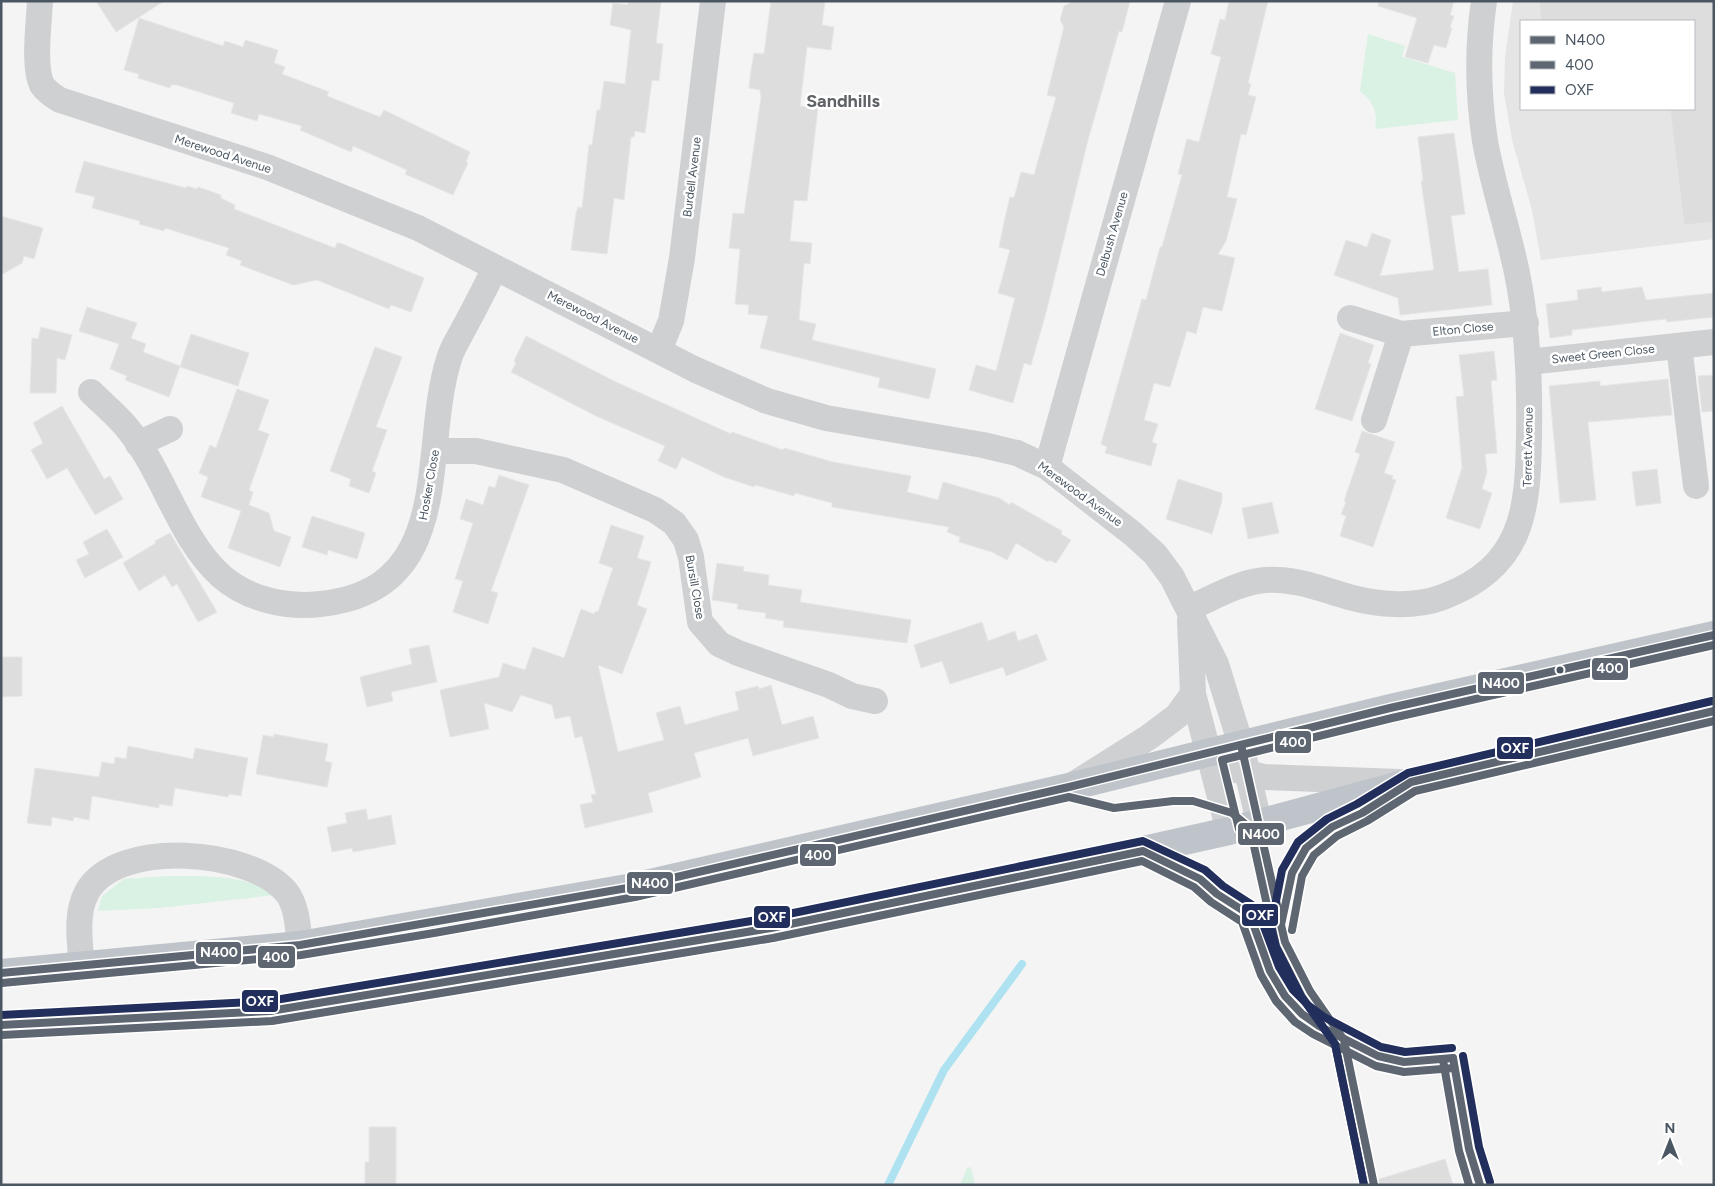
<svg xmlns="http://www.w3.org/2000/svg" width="1715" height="1186" font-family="Figtree,sans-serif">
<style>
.education{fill:#e6e5e6;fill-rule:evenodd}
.green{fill:#d9f2e3}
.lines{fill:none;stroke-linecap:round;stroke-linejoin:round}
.stream{stroke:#aee2f0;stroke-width:8}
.building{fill:#ddddde;stroke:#e5e6e7}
.street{stroke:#ced0d2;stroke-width:26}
.highway{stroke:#bec4c9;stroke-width:28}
.bus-1-casing{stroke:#fff;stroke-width:11}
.bus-2-casing{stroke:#fff;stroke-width:11}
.bus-3-casing{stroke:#fff;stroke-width:11}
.bus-1{stroke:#5e6671;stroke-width:8}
.bus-2{stroke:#5e6671;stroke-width:8}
.bus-3{stroke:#222e5b;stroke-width:8}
.bus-dot{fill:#4a5661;stroke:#fff;stroke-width:2}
.labels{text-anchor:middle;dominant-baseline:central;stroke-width:5;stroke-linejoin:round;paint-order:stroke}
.street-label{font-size:12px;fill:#4a5661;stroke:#fff}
.district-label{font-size:18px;font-weight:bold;fill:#5f6368;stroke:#fff}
.line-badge{stroke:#fff;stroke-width:2}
.badge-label{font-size:14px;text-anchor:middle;font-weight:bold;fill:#fff}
</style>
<rect width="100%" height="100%" fill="#f4f4f4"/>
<path class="education" d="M1513 1H1714V239L1541 260 1532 210 1512 140 1504 93 1505 57ZM1521 21H1694V109H1521Z"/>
<g class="green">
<path d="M1368 34 1405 46 1402 57 1455 73 1458 120 1375 129C1378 111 1373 102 1360 91Z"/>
<path d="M168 876C201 876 248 874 275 895L159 908 98 911 102 896 124 879Z"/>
<polygon points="971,1167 975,1185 960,1185 967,1168"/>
</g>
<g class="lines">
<polyline class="stream" points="888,1185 944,1070 1022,964"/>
</g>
<g class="building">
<polygon points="96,1 164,1 116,32"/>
<polygon points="628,1 661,1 656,43 663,44 659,81 652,80 645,133 635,131 634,137 631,137 624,200 614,198 607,254 571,250 576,213 578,207 582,208 589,145 592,145 597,110 600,110 604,81 625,84 631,30 610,25 613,3 628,5"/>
<polygon points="771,1 825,1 822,25 834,27 831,50 807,47 800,106 818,108 807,201 794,200 790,241 812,243 810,264 804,263 799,320 816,324 812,340 936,369 929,399 878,387 880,378 760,348 768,316 748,314 749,305 735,304 740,249 729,248 733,213 744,214 761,98 760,90 749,88 751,70 754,53 764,54"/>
<polygon points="1074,1 1130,1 1122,32 1119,31 1088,140 1047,309 1031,365 1024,363 1013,403 969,390 976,365 996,371 1015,298 998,293 1010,250 999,247 1005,218 1010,197 1014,198 1021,172 1034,175 1056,97 1047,95 1064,27 1060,20 1064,6"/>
<polygon points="1229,1 1268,1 1248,83 1251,84 1248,95 1256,97 1246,135 1241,134 1227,197 1237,199 1226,241 1218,254 1235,258 1222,311 1203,307 1196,334 1187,331 1170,387 1154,383 1144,420 1158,424 1152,442 1157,444 1151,466 1105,453 1107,447 1101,444 1142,299 1146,300 1160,247 1162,247 1182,175 1178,174 1187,139 1199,142 1221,57 1211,54 1220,19 1225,20"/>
<polygon points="1379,1 1454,1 1450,15 1454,16 1450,27 1452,28 1446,48 1434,45 1428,63 1405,57 1417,18 1378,6"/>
<polygon points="1539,1 1714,1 1714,222 1684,225 1670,109 1694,109 1694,21 1541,21"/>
<polygon points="139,18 223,46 225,41 243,47 245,40 278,50 274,63 285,67 282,74 329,92 327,96 380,117 384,110 470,152 466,162 468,163 453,195 405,174 407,170 353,146 351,152 300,130 302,126 259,114 257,121 231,113 234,103 177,85 171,85 170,88 138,78 139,74 124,70"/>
<polygon points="1454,133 1465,214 1451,216 1459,272 1488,269 1492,305 1400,315 1398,298 1334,275 1346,240 1367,247 1372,233 1391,240 1380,276 1434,270 1421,181 1423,181 1418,137"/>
<polygon points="84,161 186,188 187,186 197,189 198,187 221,195 221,198 235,205 234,209 335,248 337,243 340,243 424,278 411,312 391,305 389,309 317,280 293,285 240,265 242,261 226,255 229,248 165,228 164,231 139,224 140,221 92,208 95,197 75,192"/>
<polygon points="1,216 43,228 34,259 24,256 22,263 1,275"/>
<polygon points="1601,287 1602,292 1642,287 1646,300 1714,293 1714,317 1667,322 1666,319 1572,330 1572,335 1550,338 1546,304 1578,300 1577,290"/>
<polygon points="87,307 137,323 131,338 146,344 143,352 180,366 169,397 125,380 127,376 110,369 119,344 79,331"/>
<polygon points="41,327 72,335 65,360 57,358 56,393 30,393 32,338 38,339"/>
<polygon points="1340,333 1374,345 1368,363 1371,364 1352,421 1315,409"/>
<polygon points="191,334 249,353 238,386 180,367"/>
<polygon points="526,336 616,382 731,434 732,432 783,450 784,448 833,462 911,476 907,492 938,500 943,482 999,498 1010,505 1011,502 1062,531 1061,534 1071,540 1056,563 1049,560 1048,562 1016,543 1007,560 992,552 959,542 960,537 947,532 949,527 832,507 832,503 795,493 794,496 755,485 754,487 724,477 682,457 676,469 658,461 665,446 596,416 511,372 516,363 514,361"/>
<polygon points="375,347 402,357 376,427 387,430 372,471 376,473 369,493 349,486 351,479 330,471"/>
<polygon points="1494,351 1497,380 1491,381 1497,453 1485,454 1487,472 1482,489 1492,493 1480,529 1446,518 1462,468 1456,397 1464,396 1459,355"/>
<polygon points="1714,375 1714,411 1702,412 1698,376"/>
<polygon points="1668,379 1672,415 1588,422 1596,500 1560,503 1549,386 1600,381 1600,386"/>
<polygon points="237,389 269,400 258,430 269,434 249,490 253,492 249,505 269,513 274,531 291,537 280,567 228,548 241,511 201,497 208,477 199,473 210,445 216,448"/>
<polygon points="62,406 104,479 110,476 123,499 95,515 67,468 47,479 31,450 43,443 33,423"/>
<polygon points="1362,431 1395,442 1384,473 1393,476 1392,479 1396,480 1373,547 1340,536 1346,516 1341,514 1346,502 1344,501 1360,454 1355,452"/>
<polygon points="1657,469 1661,503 1636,506 1632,472"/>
<polygon points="499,475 529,485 491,591 498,593 488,624 453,612 463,581 455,579 473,523 460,519 466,499 483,505 489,486 495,488"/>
<polygon points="1178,479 1222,493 1222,501 1212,534 1166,519"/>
<polygon points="1272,502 1279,533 1248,539 1242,508"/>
<polygon points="312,516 365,533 357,559 328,550 327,555 302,547"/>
<polygon points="611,525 644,536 637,558 651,562 637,605 647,609 622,674 598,665 618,752 664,740 656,713 680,706 685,725 739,710 735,692 758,686 759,689 771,685 782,725 813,716 819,738 753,756 748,738 694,753 701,777 648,793 653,812 585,828 580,805 593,802 591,795 596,794 582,736 575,738 570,716 555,719 552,705 521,695 512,712 484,703 489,729 450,737 440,690 499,677 503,663 525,670 533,647 564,658 581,609 594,614 596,611 598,612 613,568 599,563"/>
<polygon points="107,529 123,557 85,578 76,560 89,554 83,542"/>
<polygon points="170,533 217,612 198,622 177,584 172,587 165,575 139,591 123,563 156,543 155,541"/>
<polygon points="717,563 744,567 743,571 769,575 768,585 802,590 800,602 911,620 907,643 783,627 784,621 765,618 766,613 737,609 738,604 712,600"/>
<polygon points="982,622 988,641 1015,631 1018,641 1037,634 1047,660 1006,676 1003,667 950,684 942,661 921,668 914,645"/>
<polygon points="429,645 437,682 391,692 393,701 367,707 360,677 412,664 409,649"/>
<polygon points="1,657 22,657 22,696 1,697"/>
<polygon points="274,734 328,744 325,761 332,763 327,787 256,774 263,735 274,737"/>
<polygon points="128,746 193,759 195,748 248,758 241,796 229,794 228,797 175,788 172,806 159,804 159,808 92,796 89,820 74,817 73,821 52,817 51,826 27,823 35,768 99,777 102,762 114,764 115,757 126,759"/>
<polygon points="366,809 368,820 391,815 396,844 353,852 352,848 332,852 327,827 347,823 345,813"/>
<polygon points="369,1127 396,1127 396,1185 365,1185 365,1162 369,1162"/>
<polygon points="1445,1159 1453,1185 1377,1185 1376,1180"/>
</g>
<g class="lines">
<g class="street">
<path d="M40 1C39 23 33 67 42 85 47 92 53 96 60 100L267 167 418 228 696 370 767 401 826 418 983 445 1017 453 1047 467 1133 534 1155 554 1172 577 1216 664 1241 745 1259 822"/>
<polyline points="1350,318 1401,334"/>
<polyline points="1679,346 1696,486"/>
<polyline points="659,350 671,321 682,258 713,1"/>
<polyline points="1528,362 1714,342"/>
<path d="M91 392C103 404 118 416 128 429 164 473 179 538 221 576 247 599 286 608 320 604 458 590 420 450 449 359 452 348 459 338 464 328 475 308 485 288 495 268"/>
<polyline points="1374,420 1401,334 1526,323"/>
<polyline points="138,444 170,429"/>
<polyline points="436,451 476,451 563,470 655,510 674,523 686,540 691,557 700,622 719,644 738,653 829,685 852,696 875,701"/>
<polyline points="1047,467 1178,1"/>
<path d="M1189 608C1213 598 1239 582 1265 580 1295 578 1321 589 1349 597 1378 605 1414 608 1443 597 1523 567 1528 511 1529 436 1530 381 1528 327 1517 273 1508 229 1493 186 1485 141 1478 95 1477 48 1484 1"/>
<polyline points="1190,621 1193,694 1229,831"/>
<polyline points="1232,769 1264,777 1400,782"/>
<polyline points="1076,783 1149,737 1177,716 1193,694"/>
<path d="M82 967C80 942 75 914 87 892 117 838 252 849 287 893 297 906 298 929 300 945"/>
</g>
<g class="highway">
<polyline points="1,973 300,945 633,887 1069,787 1390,708 1714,635"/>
<polyline points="1,1025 270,1011 771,928 1000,882 1229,831 1411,782 1714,711"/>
</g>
<defs>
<g id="bus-1">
<polyline points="1241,745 1281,923"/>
<polyline points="1,973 300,945 633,887 1069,787 1390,708 1714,635"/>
<polyline points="1,1025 270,1011 771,928 1143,851 1200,879 1217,894 1250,915 1270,971 1285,996 1302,1014 1319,1026 1378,1056 1404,1062 1453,1058"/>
<polyline points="1453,1058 1469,1149 1480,1185"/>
<polyline points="1374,1185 1344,1040 1310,991 1285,942 1281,925 1292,873 1306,848 1332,827 1362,813 1411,782 1714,711"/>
</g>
<g id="bus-2">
<polyline points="1239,829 1222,760 1392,718 1714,645"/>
<polyline points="1292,930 1302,876 1314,855 1337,836 1367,821 1415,791 1714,721"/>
<polyline points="2,983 301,955 434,933 635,897 1069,797 1114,808 1173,801 1193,801 1232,813 1250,828 1276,946 1302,997 1335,1044 1364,1185"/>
<polyline points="2,1035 272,1021 773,938 1142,861 1194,887 1211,902 1242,922 1261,975 1276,1001 1295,1022 1313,1034 1376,1066 1404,1072 1454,1068"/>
<polyline points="1443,1060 1459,1151 1469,1185"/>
</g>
<g id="bus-3">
<polyline points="1,1015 269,1001 769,918 1143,841 1205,870 1223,886 1257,908 1279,967 1293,990 1309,1006 1324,1017 1381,1047 1405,1052 1452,1048"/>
<polyline points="1463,1056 1479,1147 1490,1182"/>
<polyline points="1364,1185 1335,1044 1301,996 1276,947 1271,927 1282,870 1298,842 1327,819 1357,804 1408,773 1712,701"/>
</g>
</defs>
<use href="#bus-1" class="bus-1-casing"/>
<use href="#bus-2" class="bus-2-casing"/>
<use href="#bus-3" class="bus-3-casing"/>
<use href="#bus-1" class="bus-1"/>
<use href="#bus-2" class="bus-2"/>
<use href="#bus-3" class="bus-3"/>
</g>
<circle class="bus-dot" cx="1560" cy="670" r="4.5"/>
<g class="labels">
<g class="street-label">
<text transform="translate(223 154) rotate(18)">Merewood Avenue</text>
<text transform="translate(692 177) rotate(-83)">Burdell Avenue</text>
<text transform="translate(1112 234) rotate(-74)">Delbush Avenue</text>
<text transform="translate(593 317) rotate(27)">Merewood Avenue</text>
<text transform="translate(1463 329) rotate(-5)">Elton Close</text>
<text transform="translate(1603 354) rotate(-6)">Sweet Green Close</text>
<text transform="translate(1528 447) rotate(-89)">Terrett Avenue</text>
<text transform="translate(429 485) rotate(-80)">Hosker Close</text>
<text transform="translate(1080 494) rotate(36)">Merewood Avenue</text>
<text transform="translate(695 587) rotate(80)">Bursill Close</text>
</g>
<g class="district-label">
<text x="843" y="101">Sandhills</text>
</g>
</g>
<g class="line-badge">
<rect x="1591" y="657" width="38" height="24" rx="5" fill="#5e6671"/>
<rect x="1477" y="671" width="48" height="24" rx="5" fill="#5e6671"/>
<rect x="1274" y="730" width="38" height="24" rx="5" fill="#5e6671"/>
<rect x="1496" y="736" width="38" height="24" rx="5" fill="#222e5b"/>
<rect x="1237" y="822" width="48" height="24" rx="5" fill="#5e6671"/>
<rect x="799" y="843" width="38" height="24" rx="5" fill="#5e6671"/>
<rect x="626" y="871" width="48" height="24" rx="5" fill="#5e6671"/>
<rect x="1241" y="903" width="38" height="24" rx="5" fill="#222e5b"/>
<rect x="753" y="905" width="38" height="24" rx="5" fill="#222e5b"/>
<rect x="195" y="941" width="47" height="24" rx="5" fill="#5e6671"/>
<rect x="257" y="945" width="39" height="24" rx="5" fill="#5e6671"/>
<rect x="241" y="989" width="38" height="24" rx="5" fill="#222e5b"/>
</g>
<g class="badge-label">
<text x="1610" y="673">400</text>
<text x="1501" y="688">N400</text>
<text x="1293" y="747">400</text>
<text x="1515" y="753">OXF</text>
<text x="1261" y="839">N400</text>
<text x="818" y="860">400</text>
<text x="650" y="888">N400</text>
<text x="1260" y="920">OXF</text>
<text x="772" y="922">OXF</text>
<text x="219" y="957">N400</text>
<text x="276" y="962">400</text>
<text x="260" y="1006">OXF</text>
</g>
<rect width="1715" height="1186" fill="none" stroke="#4a5661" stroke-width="5"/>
<rect x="1520" y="20" width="175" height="90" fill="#ffffff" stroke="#b7bbc0"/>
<rect x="1530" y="36" width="25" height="8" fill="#5e6671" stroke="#b7bbc0"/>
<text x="1565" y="45" font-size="15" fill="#4a5661">N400</text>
<rect x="1530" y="61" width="25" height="8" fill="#5e6671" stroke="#b7bbc0"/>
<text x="1565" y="70" font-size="15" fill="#4a5661">400</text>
<rect x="1530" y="86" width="25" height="8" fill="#222e5b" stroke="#b7bbc0"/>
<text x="1565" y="95" font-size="15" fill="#4a5661">OXF</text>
<g transform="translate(1670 1141)" stroke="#ffffff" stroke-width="4" paint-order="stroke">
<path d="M0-4L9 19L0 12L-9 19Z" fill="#4a5661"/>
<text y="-8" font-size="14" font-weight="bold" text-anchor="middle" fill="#4a5661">N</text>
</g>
</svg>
